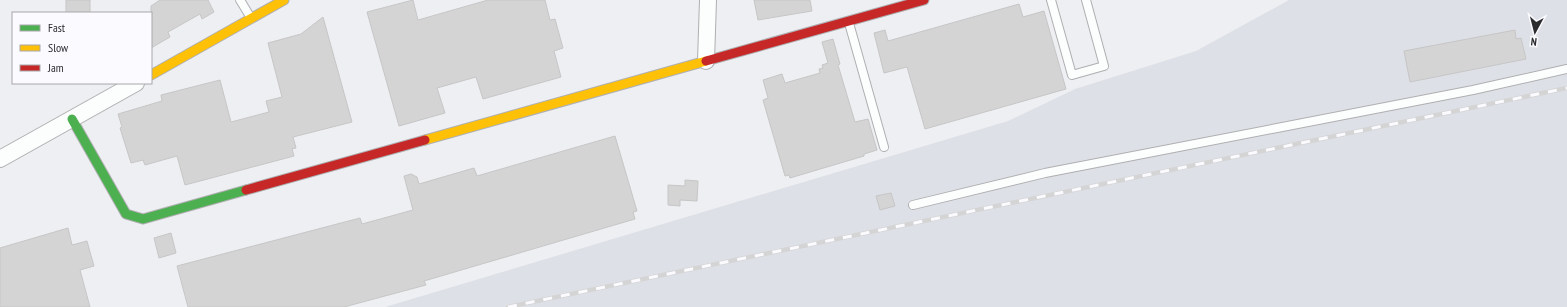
<svg xmlns="http://www.w3.org/2000/svg" width="1567" height="307" font-family="'PT Sans Narrow',sans-serif">
<style>
.built{fill:#dee0e7}
.building{fill:#d4d4d5;stroke:#c6c6c7}
.lines{fill:none;stroke-linecap:round;stroke-linejoin:round}
.lane-casing{stroke:#afafb1;stroke-width:10}
.street-casing{stroke:#afafb1;stroke-width:18}
.fast-casing{stroke:#afafb1;stroke-width:11}
.slow-casing{stroke:#afafb1;stroke-width:11}
.jam-casing{stroke:#afafb1;stroke-width:11}
.lane{stroke:#fcfdfd;stroke-width:8}
.street{stroke:#fcfdfd;stroke-width:16}
.fast{stroke:#4caf50;stroke-width:9}
.slow{stroke:#ffc107;stroke-width:9}
.jam{stroke:#c62828;stroke-width:9}
.rail-casing{stroke:#d4d4d4;stroke-width:4.5}
.rail{stroke:#fbfbff;stroke-width:3;stroke-dasharray:9;stroke-linecap:butt}
</style>
<rect width="100%" height="100%" fill="#eeeff2"/>
<polygon class="built" points="1289,0 1567,0 1567,307 385,307 1008,121 1075,89 1196,51"/>
<g class="building">
<rect x="66" y="0" width="24" height="13"/>
<polygon points="160,0 208,0 214,12 202,19 200,14 168,32 170,37 151,48 151,6"/>
<polygon points="413,0 418,20 488,0 545,0 550,20 555,19 563,48 554,51 561,77 483,99 476,77 437,88 445,113 399,126 367,12"/>
<polygon points="754,0 810,0 812,11 758,20"/>
<polygon points="1019,4 1023,17 1044,11 1066,89 925,129 907,67 884,73 874,33 885,30 888,41"/>
<polygon points="323,17 352,122 293,137 296,148 292,149 294,156 185,185 177,156 145,165 143,160 131,163 120,128 122,127 118,114 162,101 161,95 220,80 231,122 269,112 266,101 282,97 268,43 301,34"/>
<polygon points="1515,30 1516,39 1521,38 1526,59 1410,82 1404,51"/>
<polygon points="833,39 840,64 838,65 855,122 868,119 877,150 864,154 864,156 790,178 789,175 785,176 763,100 768,98 763,80 782,74 785,83 820,73 819,69 823,68 822,65 828,63 822,42"/>
<polygon points="615,136 637,211 633,212 635,219 424,281 426,285 344,307 188,307 177,266 360,218 362,224 413,210 404,176 411,174 417,177 419,184 474,168 477,176"/>
<polygon points="685,180 698,181 697,201 680,200 680,206 668,205 668,185 685,186"/>
<polygon points="891,193 895,206 880,210 876,196"/>
<polygon points="68,228 72,245 87,241 90,252 94,266 80,270 90,307 0,307 0,248"/>
<polygon points="171,233 176,253 159,258 154,238"/>
</g>
<g class="lines">
<defs>
<g id="lane">
<polyline points="240,0 251,18"/>
<polyline points="1051,0 1072,75 1104,66 1086,0"/>
<polyline points="849,23 884,147"/>
<polyline points="913,205 1045,173 1473,90 1567,69"/>
</g>
<g id="street">
<polyline points="706,61 708,0"/>
<polyline points="0,159 136,83"/>
</g>
<polyline id="fast" points="72,119 126,214 143,219 246,190"/>
<g id="slow">
<polyline points="151,75 284,0"/>
<polyline points="425,140 706,61"/>
</g>
<g id="jam">
<polyline points="706,61 924,0"/>
<polyline points="246,190 425,140"/>
</g>
</defs>
<use href="#lane" class="lane-casing"/>
<use href="#street" class="street-casing"/>
<use href="#fast" class="fast-casing"/>
<use href="#slow" class="slow-casing"/>
<use href="#jam" class="jam-casing"/>
<use href="#lane" class="lane"/>
<use href="#street" class="street"/>
<use href="#fast" class="fast"/>
<use href="#slow" class="slow"/>
<use href="#jam" class="jam"/>
<defs>
<polyline id="rail" points="508,307 1567,88"/>
</defs>
<use href="#rail" class="rail-casing"/>
<use href="#rail" class="rail"/>
</g>
<rect x="12" y="12" width="140" height="72" fill="#fbfbff" stroke="#a8a8ab"/>
<rect x="20" y="25" width="20" height="6" fill="#4caf50" stroke="#a8a8ab"/>
<text x="48" y="32" font-size="12" fill="#2b2c2e">Fast</text>
<rect x="20" y="45" width="20" height="6" fill="#ffc107" stroke="#a8a8ab"/>
<text x="48" y="52" font-size="12" fill="#2b2c2e">Slow</text>
<rect x="20" y="65" width="20" height="6" fill="#c62828" stroke="#a8a8ab"/>
<text x="48" y="72" font-size="12" fill="#2b2c2e">Jam</text>
<g transform="translate(1535 32) rotate(187)" stroke="#fbfbff" stroke-width="3" paint-order="stroke">
<path d="M0-3L7 15L0 10L-7 15Z" fill="#2b2c2e"/>
<text y="-6" font-size="11" font-weight="bold" text-anchor="middle" fill="#2b2c2e">N</text>
</g>
</svg>
